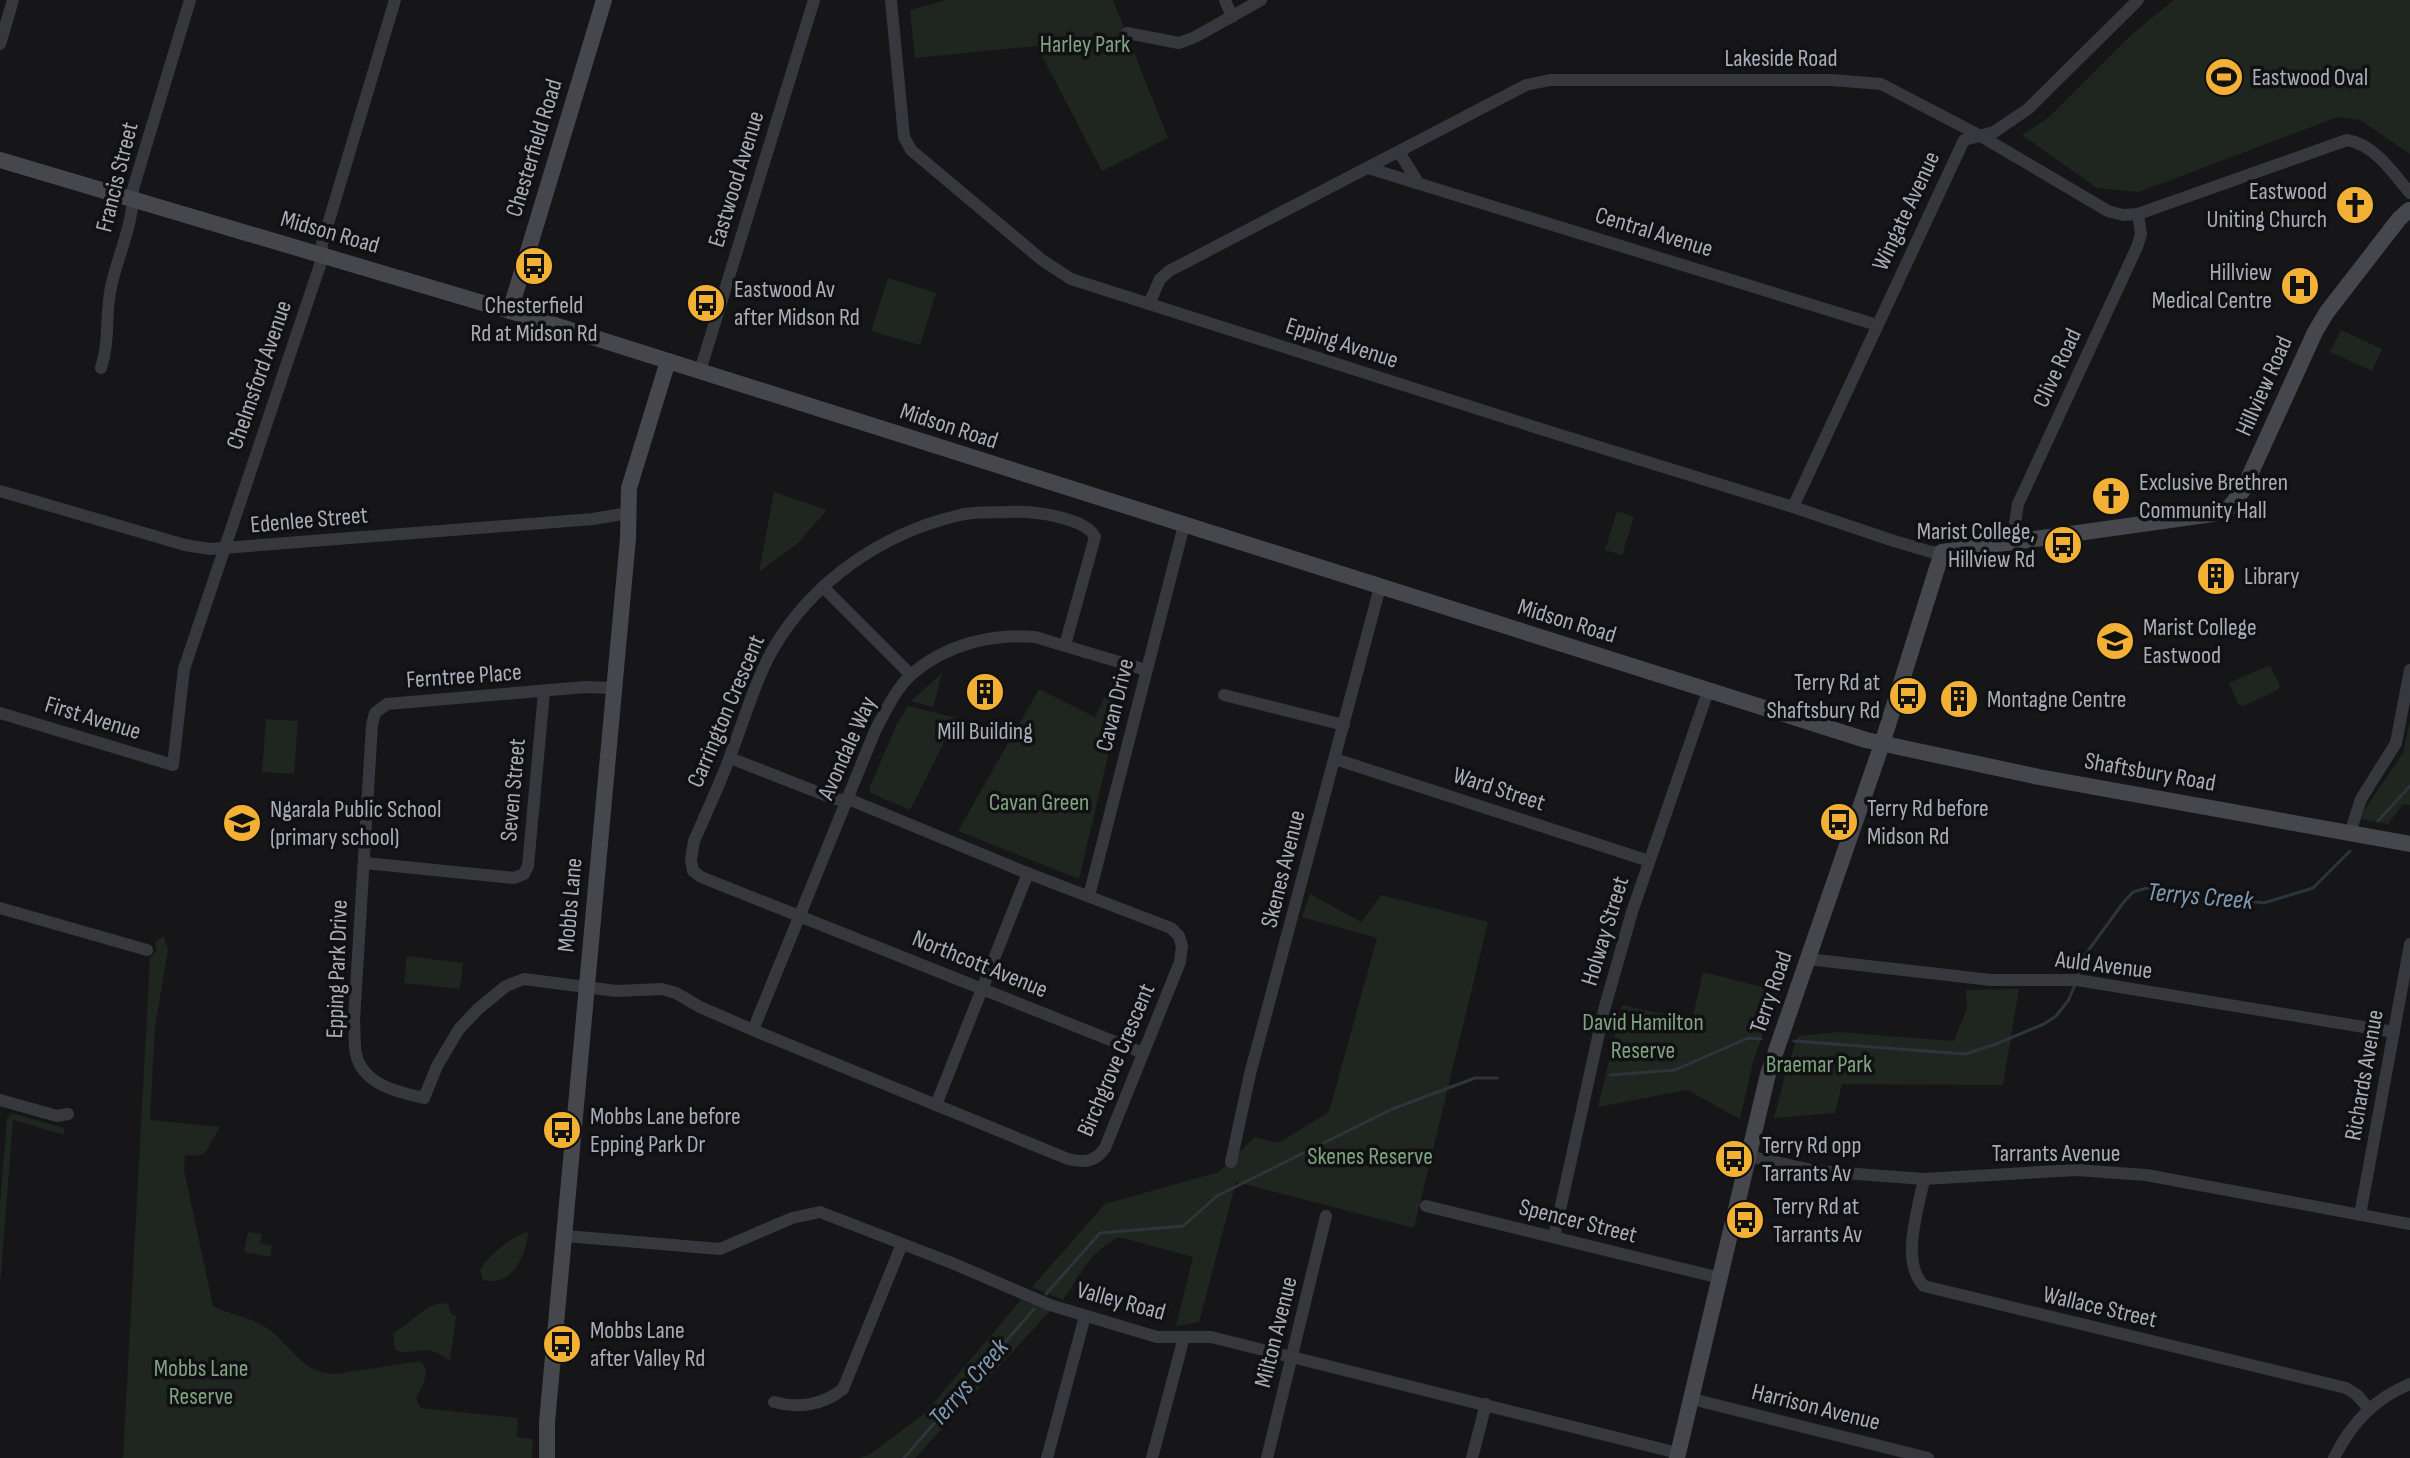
<svg xmlns="http://www.w3.org/2000/svg" width="2410" height="1458" font-family="'Sofia Sans Condensed',sans-serif">
  <style>
    .green { fill: #1e261f }
    .lines { fill: none; stroke-linecap: round; stroke-linejoin: round }
    .stream { stroke: #2c353c; stroke-width: 3 }
    .street { stroke: #37383d; stroke-width: 12 }
    .secondary { stroke: #45474d; stroke-width: 16 }
    .labels { text-anchor: middle; dominant-baseline: central; stroke-width: 7; stroke-linejoin: round; paint-order: stroke }
    .park-label { font-size: 24px; fill: #7fa381; stroke: #111113 }
    .street-label { font-size: 24px; fill: #a8adb8; stroke: #111113 }
    .poi-label { font-size: 24px; fill: #a8adb8; stroke: #111113; text-anchor: start }
    .water-label { font-size: 26px; font-style: italic; fill: #7f9bb3; stroke: #111113 }
  </style>
  <rect width="100%" height="100%" fill="#161618"/>
  <g class="green">
    <path d="M947 0H1113L1168 138 1102 171 1037 46 915 58 910 10Z"/>
    <path d="M2174 0H2410V154L2360 120 2338 117 2139 192 2097 188 2022 135 2048 118 2132 34Z"/>
    <path d="M888 278 936 293 920 345 871 331Z"/>
    <path d="M2341 330 2382 349 2372 371 2330 352Z"/>
    <path d="M774 492 827 510 798 543 759 572Z"/>
    <path d="M1617 511 1634 517 1622 555 1605 550Z"/>
    <path d="M2270 665 2280 686 2278 690 2243 706 2238 704 2229 683Z"/>
    <path d="M942 673 933 707 911 701Z"/>
    <path d="M1111 684 1122 697 1079 879 958 831 1039 689 1095 717Z"/>
    <path d="M908 706 956 718 910 810 871 793 869 789 896 726Z"/>
    <path d="M266 719 298 721 294 774 262 772Z"/>
    <path d="M2410 721V805L2403 804 2388 824 2362 819 2363 812 2403 753Z"/>
    <path d="M1310 894 1361 922 1381 895 1488 922 1414 1228 1236 1182 1199 1322 1176 1326 1193 1257 1119 1237C1092 1250 1079 1275 1063 1300L1032 1287 1105 1204 1219 1172 1255 1137 1278 1143 1329 1112 1377 938 1302 917Z"/>
    <path d="M163 936 168 949 155 1027 150 1120 220 1127 205 1153 196 1156 185 1155 184 1170 213 1306C228 1314 245 1316 260 1324 290 1339 298 1374 336 1374L420 1361C433 1371 421 1386 416 1399L421 1408 518 1418 517 1437 533 1439 532 1458H123L150 958 157 951 155 943Z"/>
    <path d="M407 956 463 963 460 989 404 983Z"/>
    <path d="M1703 972 1778 991 1753 1062 1740 1119 1687 1090 1598 1107 1622 1005 1687 1019 1693 1016Z"/>
    <path d="M2019 989 2003 1085 1842 1084 1835 1113 1774 1118 1786 1072 1798 1036 1839 1032 1954 1041 1967 1008 1966 990Z"/>
    <path d="M12 1113 64 1128V1135L13 1120 0 1286V1204L7 1118Z"/>
    <path d="M248 1232 262 1234 260 1243 272 1246 270 1257 244 1252Z"/>
    <path d="M528 1232C526 1257 512 1287 483 1280L480 1270C486 1257 513 1235 528 1232Z"/>
    <path d="M1021 1300 1050 1311 915 1458H859L869 1455 925 1413Z"/>
    <path d="M441 1303 448 1304 451 1313 456 1316 450 1361C423 1340 415 1358 395 1350L393 1334 430 1306Z"/>
  </g>
  <g class="lines">
    <g class="stream">
      <path d="M2378 821 2410 786"/>
      <path d="M2078 976 2082 959 2123 903 2133 892 2147 888 2264 903 2313 888 2350 851"/>
      <path d="M1794 1041 1965 1054 1996 1044 2044 1024 2056 1016 2068 1001 2075 985"/>
      <path d="M1610 1075 1675 1070 1748 1038 1761 1039"/>
      <path d="M1046 1294 1100 1233 1183 1226 1217 1196 1392 1109 1475 1078H1497"/>
      <path d="M904 1458 1034 1309"/>
    </g>
    <g class="street">
      <path d="M891 0 904 137 911 150 1042 260 1071 279 1544 430 1793 507 1891 540 1931 552H1942"/>
      <path d="M1225 0 1232 17"/>
      <path d="M1127 33 1179 43 1195 37 1261 0"/>
      <path d="M0 44 13 0"/>
      <path d="M1399 152 1417 181"/>
      <path d="M1368 168 1877 325"/>
      <path d="M1149 304 1160 279 1169 271 1526 85 1550 80H1832L1881 84 1979 135 2108 211 2123 215 2138 214 2347 140C2374 144 2393 173 2410 193"/>
      <path d="M101 368C110 341 105 314 111 287 118 254 134 224 133 189L190 0"/>
      <path d="M700 371 814 0"/>
      <path d="M0 491 185 545 210 549 593 519 628 513"/>
      <path d="M1793 507 1964 140 1994 132 2028 109 2138 0"/>
      <path d="M2012 542 2018 504 2137 247 2141 234 2138 214"/>
      <path d="M823 587 911 675"/>
      <path d="M1065 645 1095 537C1085 517 1032 511 1010 512 993 513 973 511 956 516 881 534 812 582 773 649 755 681 745 718 732 751 721 782 707 811 694 841L691 860 693 871 701 877 1143 1053"/>
      <path d="M613 688 585 687 387 704 375 713 372 725 354 1021C355 1032 354 1044 356 1054 363 1085 398 1092 424 1098L437 1066 459 1029 478 1009 506 986 524 979 616 991 662 989 676 993 700 1007 753 1030 1068 1159C1085 1163 1095 1162 1105 1148L1180 962 1182 946 1179 936 1171 928 1022 871 853 801 835 799 730 758"/>
      <path d="M1224 695 1344 725"/>
      <path d="M0 713 173 765 184 669 320 265 322 244 395 0"/>
      <path d="M1335 759 1649 861"/>
      <path d="M2350 833 2361 799 2396 743 2410 670"/>
      <path d="M365 863 514 878 524 874 528 866 544 692"/>
      <path d="M1089 896 1184 525"/>
      <path d="M0 908 147 950"/>
      <path d="M1807 959 1991 980H2077L2394 1032"/>
      <path d="M753 1030 875 731C885 712 896 688 912 674 945 645 992 633 1035 637L1146 670"/>
      <path d="M0 1100 57 1116 68 1114"/>
      <path d="M936 1105 1028 873"/>
      <path d="M1748 1156 1817 1171 1924 1179 2076 1170 2146 1175 2410 1224"/>
      <path d="M1231 1162 1250 1074 1380 587"/>
      <path d="M1924 1179C1918 1210 1900 1262 1924 1286L2346 1388 2357 1395 2369 1409"/>
      <path d="M1426 1206 1720 1278"/>
      <path d="M2360 1215 2410 944"/>
      <path d="M566 1236 720 1249 792 1218 820 1212 952 1263 1050 1305 1157 1337H1211L1678 1453"/>
      <path d="M1554 1237 1604 1010 1632 912 1708 691"/>
      <path d="M1692 1399 1928 1458"/>
      <path d="M774 1402C798 1409 823 1405 843 1389L902 1244"/>
      <path d="M1047 1458 1085 1316"/>
      <path d="M1152 1458 1184 1337"/>
      <path d="M1267 1458 1326 1216"/>
      <path d="M1472 1458 1486 1404"/>
      <path d="M2334 1458C2350 1425 2375 1398 2410 1384"/>
    </g>
    <g class="secondary">
      <path d="M0 160 510 311 1866 740 2039 777 2410 844"/>
      <path d="M510 311 604 0"/>
      <path d="M547 1458V1422L628 538 629 488 668 361"/>
      <path d="M1677 1458 1768 1074 1882 744 1942 552 2213 514 2229 508 2243 490 2315 332 2327 312 2399 219 2409 210"/>
    </g>
  </g>
  <defs>
    <g id="stadium-disc" transform="scale(2)"><circle r="9.5" fill="#f2b134" stroke="#111113"/><path d="M0-5a6.5 5 0 1 0 0 10a6.5 5 0 1 0 0-10ZM-3.5-1.8h7v3.6h-7Z" fill="#111"/></g>
    <g id="church-disc" transform="scale(2)"><circle r="9.5" fill="#f2b134" stroke="#111113"/><path d="M-1.2-6h2.4v3.5h3.3v2.4h-3.3V6h-2.4V-.1h-3.3v-2.4h3.3Z" fill="#111"/></g>
    <g id="bus-disc" transform="scale(2)"><circle r="9.5" fill="#f2b134" stroke="#111113"/><path d="M-5-6H5V4H4V6H2V4H-2V6H-4V4H-5ZM-3.5-4V0h7V-4ZM-3.5 1.2v1.5H-2V1.2ZM2 1.2v1.5H3.5V1.2Z" fill="#111"/></g>
    <g id="hospital-disc" transform="scale(2)"><circle r="9.5" fill="#f2b134" stroke="#111113"/><path d="M-5-5h3v3.5h4V-5h3V5h-3V1.5h-4V5h-3Z" fill="#111"/></g>
    <g id="building-disc" transform="scale(2)"><circle r="9.5" fill="#f2b134" stroke="#111113"/><path d="M-4-6H4V6H1V3H-1V6H-4ZM-2.5-4.3h1.7v1.8h-1.7ZM.8-4.3h1.7v1.8H.8ZM-2.5-1h1.7V.8h-1.7ZM.8-1h1.7V.8H.8Z" fill="#111"/></g>
    <g id="school-disc" transform="scale(2)"><circle r="9.5" fill="#f2b134" stroke="#111113"/><path d="M0-5L7-2L0 1L-7-2ZM-4 1L0 2.5L4 1V4Q0 6-4 4Z" fill="#111"/></g>
  </defs>
  <g fill-rule="evenodd">
    <use href="#stadium-disc" x="2224" y="77"/>
    <use href="#church-disc" x="2355" y="205"/>
    <use href="#bus-disc" x="534" y="266"/>
    <use href="#hospital-disc" x="2300" y="286"/>
    <use href="#bus-disc" x="706" y="303"/>
    <use href="#church-disc" x="2111" y="496"/>
    <use href="#bus-disc" x="2063" y="545"/>
    <use href="#building-disc" x="2216" y="576"/>
    <use href="#school-disc" x="2115" y="641"/>
    <use href="#building-disc" x="985" y="692"/>
    <use href="#bus-disc" x="1908" y="696"/>
    <use href="#building-disc" x="1959" y="699"/>
    <use href="#bus-disc" x="1839" y="822"/>
    <use href="#school-disc" x="242" y="823"/>
    <use href="#bus-disc" x="562" y="1130"/>
    <use href="#bus-disc" x="1734" y="1159"/>
    <use href="#bus-disc" x="1745" y="1220"/>
    <use href="#bus-disc" x="562" y="1344"/>
  </g>
  <g class="labels">
    <g class="park-label">
      <text x="1085" y="44">Harley Park</text>
      <text x="1039" y="802">Cavan Green</text>
      <text x="1643" y="1022">David Hamilton<tspan x="1643" dy="28">Reserve</tspan></text>
      <text x="1819" y="1064">Braemar Park</text>
      <text x="1370" y="1156">Skenes Reserve</text>
      <text x="201" y="1368">Mobbs Lane<tspan x="201" dy="28">Reserve</tspan></text>
    </g>
    <g class="street-label">
      <text x="1781" y="58">Lakeside Road</text>
      <text transform="translate(534 148) rotate(-73)">Chesterfield Road</text>
      <text transform="translate(117 177) rotate(-76)">Francis Street</text>
      <text transform="translate(736 179) rotate(-73)">Eastwood Avenue</text>
      <text transform="translate(1906 211) rotate(-65)">Wingate Avenue</text>
      <text transform="translate(330 232) rotate(16)">Midson Road</text>
      <text transform="translate(1654 232) rotate(17)">Central Avenue</text>
      <text transform="translate(1342 343) rotate(18)">Epping Avenue</text>
      <text transform="translate(2057 368) rotate(-65)">Clive Road</text>
      <text transform="translate(259 375) rotate(-71)">Chelmsford Avenue</text>
      <text transform="translate(2264 386) rotate(-66)">Hillview Road</text>
      <text transform="translate(949 426) rotate(18)">Midson Road</text>
      <text transform="translate(309 520) rotate(-5)">Edenlee Street</text>
      <text transform="translate(1567 621) rotate(17)">Midson Road</text>
      <text transform="translate(464 676) rotate(-4)">Ferntree Place</text>
      <text transform="translate(1115 705) rotate(-76)">Cavan Drive</text>
      <text transform="translate(726 711) rotate(-67)">Carrington Crescent</text>
      <text transform="translate(93 718) rotate(17)">First Avenue</text>
      <text transform="translate(847 748) rotate(-66)">Avondale Way</text>
      <text transform="translate(2150 772) rotate(10)">Shaftsbury Road</text>
      <text transform="translate(1499 789) rotate(18)">Ward Street</text>
      <text transform="translate(513 790) rotate(-85)">Seven Street</text>
      <text transform="translate(1283 869) rotate(-76)">Skenes Avenue</text>
      <text transform="translate(570 905) rotate(-85)">Mobbs Lane</text>
      <text transform="translate(1605 931) rotate(-73)">Holway Street</text>
      <text transform="translate(980 964) rotate(22)">Northcott Avenue</text>
      <text transform="translate(2104 965) rotate(7)">Auld Avenue</text>
      <text transform="translate(337 969) rotate(-88)">Epping Park Drive</text>
      <text transform="translate(1771 992) rotate(-71)">Terry Road</text>
      <text transform="translate(1116 1060) rotate(-67)">Birchgrove Crescent</text>
      <text transform="translate(2364 1075) rotate(-80)">Richards Avenue</text>
      <text x="2056" y="1153">Tarrants Avenue</text>
      <text transform="translate(1578 1221) rotate(14)">Spencer Street</text>
      <text transform="translate(1121 1301) rotate(15)">Valley Road</text>
      <text transform="translate(2100 1307) rotate(13)">Wallace Street</text>
      <text transform="translate(1276 1332) rotate(-76)">Milton Avenue</text>
      <text transform="translate(1816 1407) rotate(14)">Harrison Avenue</text>
    </g>
    <g class="poi-label">
      <text x="2252" y="77">Eastwood Oval</text>
      <text x="2327" y="191" text-anchor="end">Eastwood<tspan x="2327" dy="28">Uniting Church</tspan></text>
      <text x="2272" y="272" text-anchor="end">Hillview<tspan x="2272" dy="28">Medical Centre</tspan></text>
      <text x="734" y="289">Eastwood Av<tspan x="734" dy="28">after Midson Rd</tspan></text>
      <text x="534" y="305" text-anchor="middle">Chesterfield<tspan x="534" dy="28">Rd at Midson Rd</tspan></text>
      <text x="2139" y="482">Exclusive Brethren<tspan x="2139" dy="28">Community Hall</tspan></text>
      <text x="2035" y="531" text-anchor="end">Marist College,<tspan x="2035" dy="28">Hillview Rd</tspan></text>
      <text x="2244" y="576">Library</text>
      <text x="2143" y="627">Marist College<tspan x="2143" dy="28">Eastwood</tspan></text>
      <text x="1880" y="682" text-anchor="end">Terry Rd at<tspan x="1880" dy="28">Shaftsbury Rd</tspan></text>
      <text x="1987" y="699">Montagne Centre</text>
      <text x="985" y="731" text-anchor="middle">Mill Building</text>
      <text x="1867" y="808">Terry Rd before<tspan x="1867" dy="28">Midson Rd</tspan></text>
      <text x="270" y="809">Ngarala Public School<tspan x="270" dy="28">(primary school)</tspan></text>
      <text x="590" y="1116">Mobbs Lane before<tspan x="590" dy="28">Epping Park Dr</tspan></text>
      <text x="1762" y="1145">Terry Rd opp<tspan x="1762" dy="28">Tarrants Av</tspan></text>
      <text x="1773" y="1206">Terry Rd at<tspan x="1773" dy="28">Tarrants Av</tspan></text>
      <text x="590" y="1330">Mobbs Lane<tspan x="590" dy="28">after Valley Rd</tspan></text>
    </g>
    <g class="water-label">
      <text transform="translate(2200 897) rotate(5)">Terrys Creek</text>
      <text transform="translate(969 1383) rotate(-49)">Terrys Creek</text>
    </g>
  </g>
</svg>
